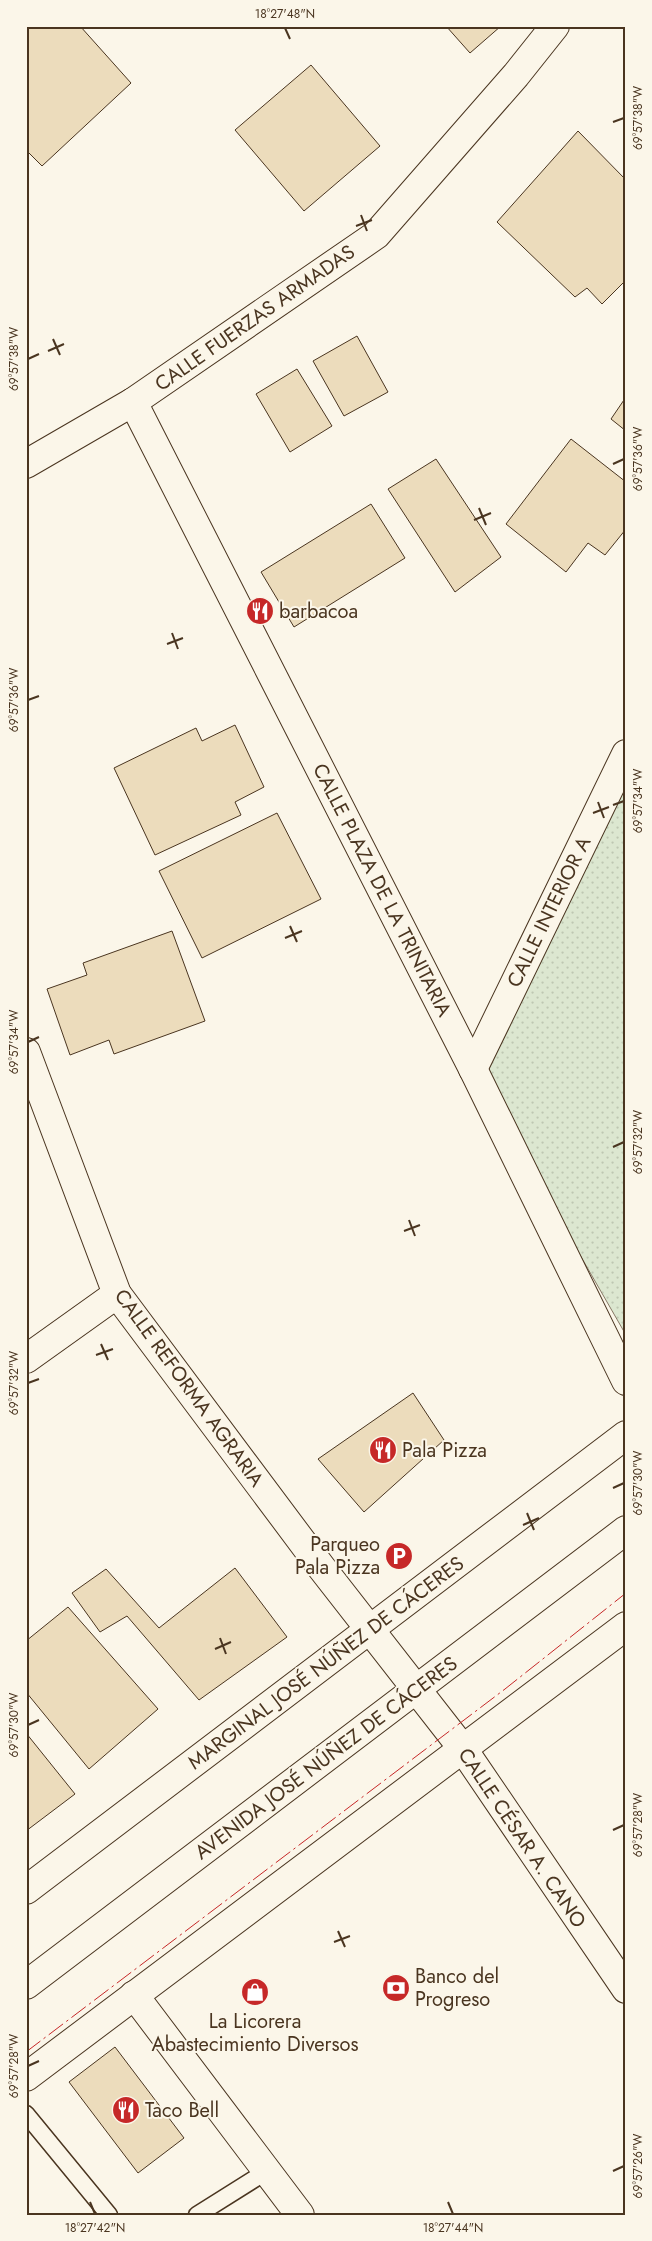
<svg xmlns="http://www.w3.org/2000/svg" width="652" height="2241" font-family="Jost,sans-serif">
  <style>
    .park { fill: url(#park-dots); stroke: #887966 }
    .building { fill: #ecdcbc; stroke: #4a3520 }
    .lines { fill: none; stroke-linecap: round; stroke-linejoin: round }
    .lane-casing { stroke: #4a3520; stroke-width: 19 }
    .street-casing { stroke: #4a3520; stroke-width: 30 }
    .primary-casing { stroke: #4a3520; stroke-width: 30 }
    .lane { stroke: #fbf6e9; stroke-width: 16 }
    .street { stroke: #fbf6e9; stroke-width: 28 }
    .primary { stroke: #fbf6e9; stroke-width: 28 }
    .power { stroke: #c62828; stroke-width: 1; stroke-dasharray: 18 4 2.5 4; stroke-linecap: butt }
    .ticks { fill: none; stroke: #4a3520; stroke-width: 2 }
    .labels { text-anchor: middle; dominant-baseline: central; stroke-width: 4; stroke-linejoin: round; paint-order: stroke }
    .street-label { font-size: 20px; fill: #4a3520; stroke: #fbf6e9 }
    .poi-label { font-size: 20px; fill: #4a3520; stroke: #fbf6e9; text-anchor: start }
    .neatline { fill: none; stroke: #4a3520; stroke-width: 2 }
    .ticks-label { font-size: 12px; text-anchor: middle; fill: #4a3520 }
  </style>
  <defs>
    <pattern id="park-dots" width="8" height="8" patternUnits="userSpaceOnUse" patternTransform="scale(1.25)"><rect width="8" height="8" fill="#dce7d0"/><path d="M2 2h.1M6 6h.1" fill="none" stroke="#bec7b2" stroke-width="1.8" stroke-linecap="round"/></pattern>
  </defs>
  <rect width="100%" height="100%" fill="#fbf6e9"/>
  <path class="park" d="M626 763V1335L473 1069Z"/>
  <g class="building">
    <path d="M26 26H80L131 83 42 166 26 150Z"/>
    <path d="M446 26H501L470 53Z"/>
    <path d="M311 65 380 146 304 211 235 130Z"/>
    <path d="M578 131 626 180V280L602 304 587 288 575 297 497 222Z"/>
    <path d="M357 336 388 392 344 416 313 361Z"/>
    <path d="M297 369 332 426 290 452 256 394Z"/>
    <path d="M626 397V431L611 419Z"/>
    <path d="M571 439 626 482V529L605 555 588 543 566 572 506 524Z"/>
    <path d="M436 459 501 557 455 592 388 489Z"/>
    <path d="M371 504 405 558 294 627 261 572Z"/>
    <path d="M235 725 264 787 235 802 241 815 155 855 114 768 196 728 202 741Z"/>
    <path d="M277 813 321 899 202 958 159 871Z"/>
    <path d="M172 931 205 1021 114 1054 109 1040 70 1055 47 989 87 975 83 963Z"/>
    <path d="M413 1393 444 1440 364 1512 318 1459Z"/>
    <path d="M235 1568 287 1637 199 1700 127 1616 100 1632 72 1593 106 1569 159 1628Z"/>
    <path d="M68 1607 158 1709 89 1769 26 1692V1641Z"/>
    <path d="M26 1733 75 1794 26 1831Z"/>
    <path d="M115 2047 184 2138 138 2173 69 2082Z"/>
  </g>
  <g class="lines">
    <g class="lane-casing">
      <g id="lane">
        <path d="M26 2114 109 2215"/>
        <path d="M197 2215 267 2171"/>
      </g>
    </g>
    <g class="street-casing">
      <g id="street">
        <path d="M133 402 473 1069 626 1381"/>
        <path d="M26 464 133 402 376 235 516 75 555 26"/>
        <path d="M26 1052 117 1294 321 1567 463 1749 626 1989"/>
        <path d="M473 1069 626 754"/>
        <path d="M26 1359 117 1294"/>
        <path d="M26 1890 626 1435"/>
        <path d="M134 1995 300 2215"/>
      </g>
    </g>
    <g class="primary-casing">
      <g id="primary">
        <path d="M26 1985 626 1530"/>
        <path d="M26 2077 626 1626"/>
      </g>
    </g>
    <use href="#lane" class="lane"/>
    <use href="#street" class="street"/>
    <use href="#primary" class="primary"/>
    <path class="power" d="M26 2052 505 1689 626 1593"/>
  </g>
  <path class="ticks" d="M285 28 290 39M613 122 624 118M361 215 367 231M356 226 372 220M53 339 60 355M48 351 64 344M28 359 39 354M613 464 624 459M479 508 486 525M474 520 491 513M172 633 178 649M167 644 183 638M28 700 39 696M598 802 604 818M613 805 624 801M593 813 609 807M290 926 297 942M285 938 302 931M28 1042 39 1037M613 1147 624 1142M409 1220 415 1236M404 1231 420 1225M101 1344 108 1360M96 1355 113 1349M28 1383 39 1379M613 1488 624 1483M527 1513 534 1530M523 1525 539 1518M220 1638 226 1654M215 1649 231 1642M28 1725 39 1720M613 1830 624 1825M338 1931 345 1947M334 1942 350 1936M28 2066 39 2061M613 2171 624 2166M90 2202 95 2214M448 2202 453 2214"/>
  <defs>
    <g id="restaurant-disc" transform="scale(1.4375)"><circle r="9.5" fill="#c62828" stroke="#fbf6e9"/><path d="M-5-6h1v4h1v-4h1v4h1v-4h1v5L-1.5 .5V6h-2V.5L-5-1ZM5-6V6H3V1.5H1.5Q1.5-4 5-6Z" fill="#fff"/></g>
    <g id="parking-disc" transform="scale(1.4375)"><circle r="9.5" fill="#c62828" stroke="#fbf6e9"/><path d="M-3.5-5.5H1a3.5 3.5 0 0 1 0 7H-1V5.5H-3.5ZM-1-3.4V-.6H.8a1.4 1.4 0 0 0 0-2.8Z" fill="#fff"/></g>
    <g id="bank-disc" transform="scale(1.4375)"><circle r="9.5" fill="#c62828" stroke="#fbf6e9"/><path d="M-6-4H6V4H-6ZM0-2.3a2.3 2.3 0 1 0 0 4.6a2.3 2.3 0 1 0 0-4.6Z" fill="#fff"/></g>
    <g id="shop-disc" transform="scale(1.4375)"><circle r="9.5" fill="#c62828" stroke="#fbf6e9"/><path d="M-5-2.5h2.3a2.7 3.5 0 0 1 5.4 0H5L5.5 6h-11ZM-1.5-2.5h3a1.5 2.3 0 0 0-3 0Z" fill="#fff"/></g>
  </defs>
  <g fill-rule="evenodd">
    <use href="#restaurant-disc" x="260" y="611"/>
    <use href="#restaurant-disc" x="383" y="1450"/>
    <use href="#parking-disc" x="399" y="1556"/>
    <use href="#bank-disc" x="396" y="1988"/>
    <use href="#shop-disc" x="255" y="1992"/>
    <use href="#restaurant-disc" x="126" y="2110"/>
  </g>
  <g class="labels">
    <g class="street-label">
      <text transform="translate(255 318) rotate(-35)">CALLE FUERZAS ARMADAS</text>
      <text transform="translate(382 890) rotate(63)">CALLE PLAZA DE LA TRINITARIA</text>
      <text transform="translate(549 912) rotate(-64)">CALLE INTERIOR A</text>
      <text transform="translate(189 1388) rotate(54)">CALLE REFORMA AGRARIA</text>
      <text transform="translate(326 1663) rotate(-37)">MARGINAL JOSÉ NÚÑEZ DE CÁCERES</text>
      <text transform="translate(326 1758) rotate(-37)">AVENIDA JOSÉ NÚÑEZ DE CÁCERES</text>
      <text transform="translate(522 1838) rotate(56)">CALLE CÉSAR A. CANO</text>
    </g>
    <g class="poi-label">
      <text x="279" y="611">barbacoa</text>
      <text x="402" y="1450">Pala Pizza</text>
      <text x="380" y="1544" text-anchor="end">Parqueo<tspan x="380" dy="23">Pala Pizza</tspan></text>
      <text x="415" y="1976">Banco del<tspan x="415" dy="23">Progreso</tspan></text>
      <text x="255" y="2021" text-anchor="middle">La Licorera<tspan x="255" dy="23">Abastecimiento Diversos</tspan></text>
      <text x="145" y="2110">Taco Bell</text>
    </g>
  </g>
  <rect width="652" height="2241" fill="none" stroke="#fbf6e9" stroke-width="55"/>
  <rect x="28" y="28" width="596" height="2186" class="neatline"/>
  <g class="ticks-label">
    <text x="285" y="18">18°27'48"N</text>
    <text transform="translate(638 118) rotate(-90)" y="4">69°57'38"W</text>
    <text transform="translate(14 359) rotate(-90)" y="4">69°57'38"W</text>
    <text transform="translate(638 459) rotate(-90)" y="4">69°57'36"W</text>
    <text transform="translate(14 700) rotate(-90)" y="4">69°57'36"W</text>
    <text transform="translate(638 801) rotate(-90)" y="4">69°57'34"W</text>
    <text transform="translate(14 1042) rotate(-90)" y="4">69°57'34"W</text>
    <text transform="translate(638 1142) rotate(-90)" y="4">69°57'32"W</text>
    <text transform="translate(14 1383) rotate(-90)" y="4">69°57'32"W</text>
    <text transform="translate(638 1483) rotate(-90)" y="4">69°57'30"W</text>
    <text transform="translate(14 1725) rotate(-90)" y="4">69°57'30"W</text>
    <text transform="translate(638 1825) rotate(-90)" y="4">69°57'28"W</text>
    <text transform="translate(14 2066) rotate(-90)" y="4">69°57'28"W</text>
    <text transform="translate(638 2166) rotate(-90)" y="4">69°57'26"W</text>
    <text x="95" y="2232">18°27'42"N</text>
    <text x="453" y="2232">18°27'44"N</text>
  </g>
</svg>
